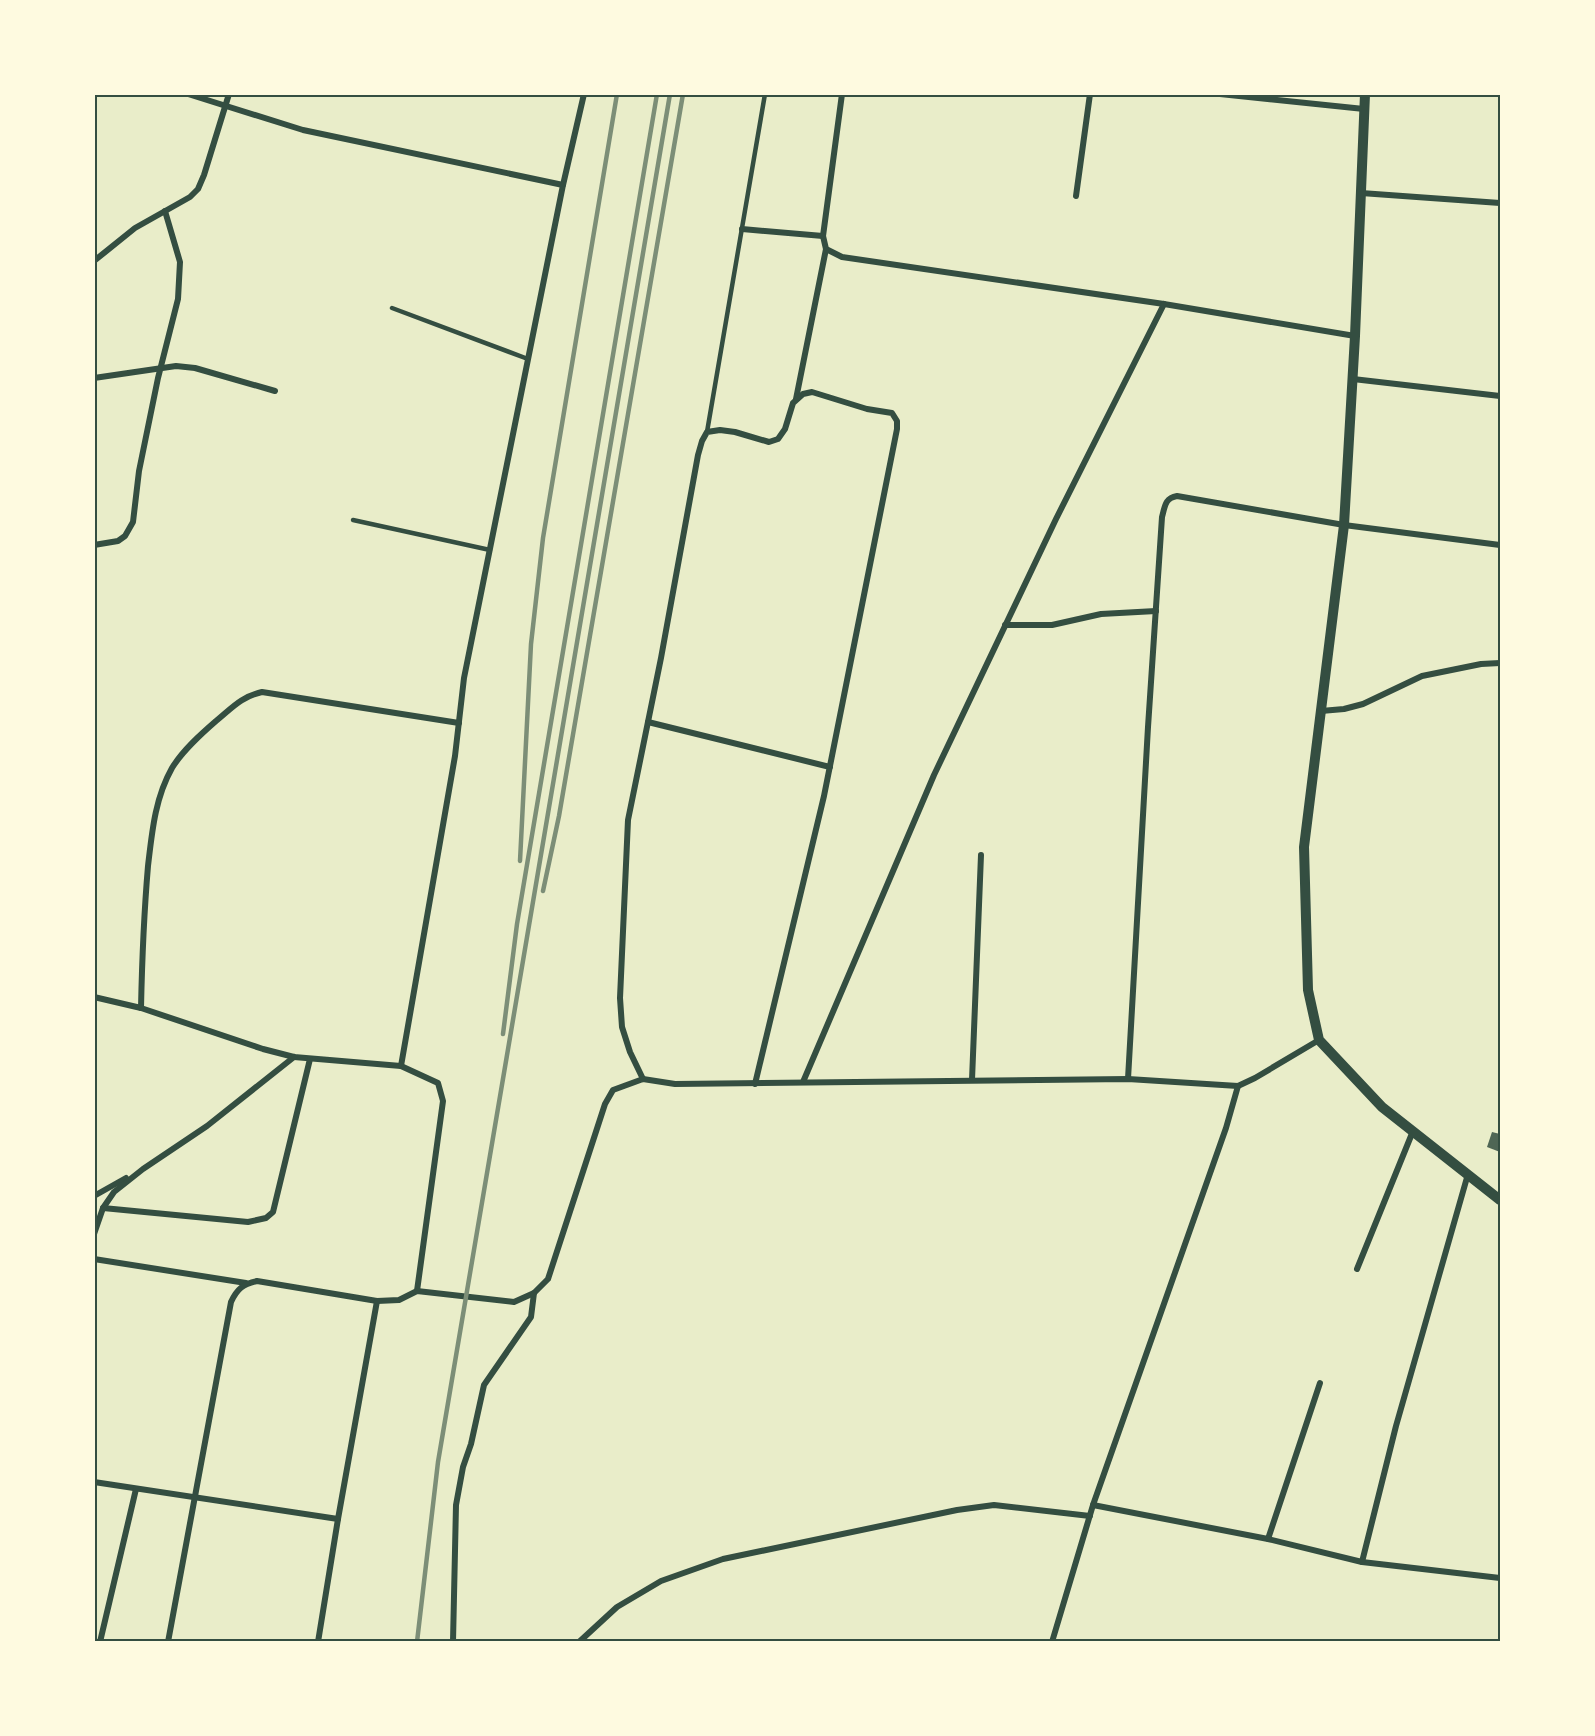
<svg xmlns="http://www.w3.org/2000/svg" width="1595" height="1736" font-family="'Alegreya Sans',sans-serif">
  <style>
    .building { fill: #4f6655 }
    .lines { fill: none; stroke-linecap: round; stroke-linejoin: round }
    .service { stroke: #344e41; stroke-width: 4.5 }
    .minor { stroke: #344e41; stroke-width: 6 }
    .tertiary { stroke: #344e41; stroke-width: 10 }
    .rail { stroke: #7c8e77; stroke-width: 4.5 }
    .neatline { fill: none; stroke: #344e41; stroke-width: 2 }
  </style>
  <rect width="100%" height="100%" fill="#e9edc9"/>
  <path class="building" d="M1492 1132 1500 1134V1152L1487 1147Z"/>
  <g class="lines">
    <g class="service">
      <path d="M392 308 528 359"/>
      <path d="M707 432 765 94"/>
      <path d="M353 520 490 550"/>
    </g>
    <g class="minor">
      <path d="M188 94 303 130 563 185"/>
      <path d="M842 94 823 236 826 249 842 257 1164 304 1355 336"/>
      <path d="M1220 94 1364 109"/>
      <path d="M1361 193 1500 203"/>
      <path d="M1076 196 1090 94"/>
      <path d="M742 229 823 236"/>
      <path d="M94 261 135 228 190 197 198 189 204 175 229 94"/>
      <path d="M94 378 176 366 195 368 275 391"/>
      <path d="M1353 379 1500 396"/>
      <path d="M796 399 826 249"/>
      <path d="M94 545 118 541 125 536 133 522 139 471 158 378 178 299 180 262 165 211"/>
      <path d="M1005 625H1052L1101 614 1156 611"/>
      <path d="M1321 711 1344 709 1363 704 1422 676 1481 664 1500 663"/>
      <path d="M648 722 830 767"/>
      <path d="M94 997 141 1008 263 1049 294 1057 401 1066 438 1083 443 1101 417 1291"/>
      <path d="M141 1008C142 961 144 913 148 866 152 832 155 798 172 768 183 750 201 734 216 721 233 707 241 697 262 692L459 723"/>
      <path d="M401 1066 455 756 464 678 563 185 584 94"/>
      <path d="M643 1079 630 1052 622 1027 620 998 628 820 661 658 698 455 702 441 707 432 720 430 735 432 769 442 778 439 785 429 793 403 803 394 812 392 867 409 892 413 897 421V429L824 796 755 1084"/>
      <path d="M1128 1079 1148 727 1162 517C1165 506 1165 498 1177 496L1344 525 1500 545"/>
      <path d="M972 1080 981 855"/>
      <path d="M803 1082 934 775 1056 519 1164 304"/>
      <path d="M94 1196 126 1178"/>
      <path d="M103 1208 248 1222 266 1218 273 1212 310 1059"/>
      <path d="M94 1234 103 1208 114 1192 143 1169 207 1126 294 1057"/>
      <path d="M94 1259 246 1283"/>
      <path d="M1357 1269 1413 1131"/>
      <path d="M94 1482 338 1519"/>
      <path d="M1093 1505 1268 1539 1362 1562 1500 1578"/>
      <path d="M1268 1539 1320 1383"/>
      <path d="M1362 1562 1396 1426 1468 1174"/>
      <path d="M100 1642 136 1489"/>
      <path d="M168 1642 231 1302C237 1289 243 1284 257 1281L377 1301 399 1300 417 1291 514 1302 534 1293 548 1279 605 1104 613 1090 643 1079 675 1084 1128 1079 1238 1086 1255 1078 1319 1040"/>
      <path d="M318 1642 338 1519 377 1301"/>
      <path d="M453 1642 456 1505 463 1467 471 1444 484 1385 531 1317 534 1293"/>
      <path d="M579 1642 617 1607 661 1581 723 1559 957 1510 994 1505 1090 1516"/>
      <path d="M1052 1642 1093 1505 1226 1128 1238 1086"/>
    </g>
    <path class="tertiary" d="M1365 94 1355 336 1344 525 1304 847 1308 990 1319 1040 1382 1107 1500 1200"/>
    <g class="rail">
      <path d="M520 861 531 644 543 538 617 94"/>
      <path d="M543 891 559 816 683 94"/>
      <path d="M503 1034 517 924 657 94"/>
      <path d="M417 1642 438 1462 670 94"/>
    </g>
  </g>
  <rect width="1595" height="1736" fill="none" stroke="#fefae0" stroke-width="192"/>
  <rect x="96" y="96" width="1403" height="1544" class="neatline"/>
</svg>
